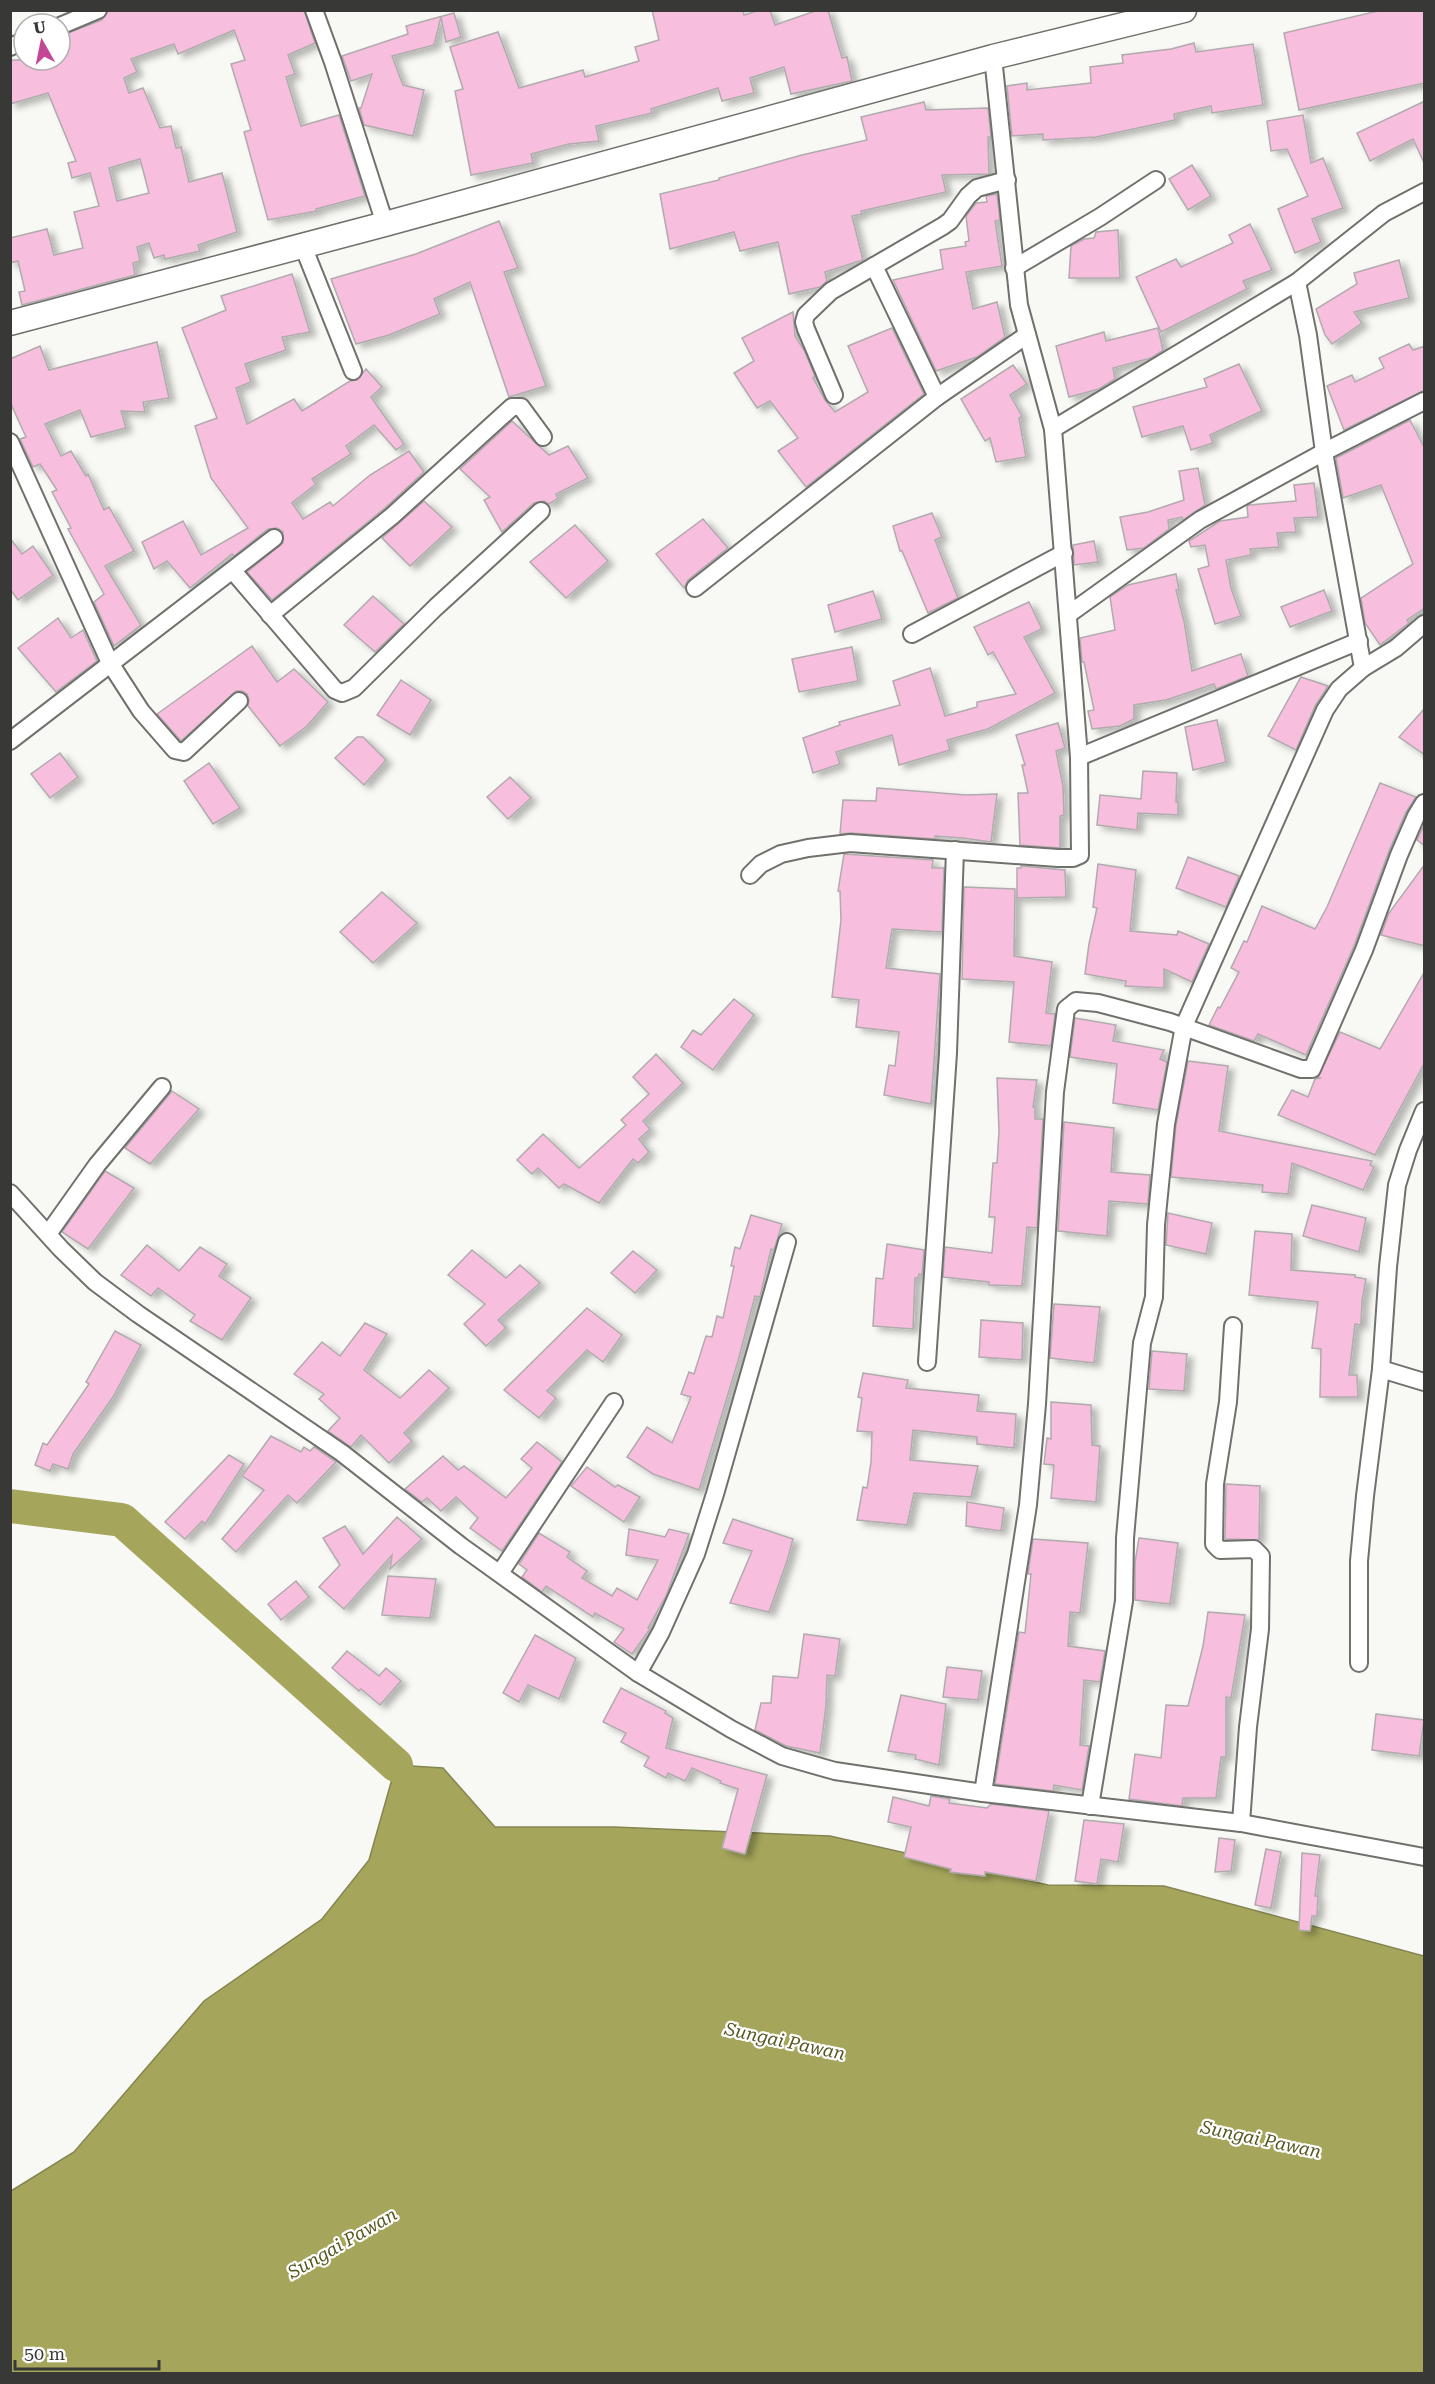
<svg xmlns="http://www.w3.org/2000/svg" width="1435" height="2384" font-family="'Roboto Serif',serif">
  <style>
    .water { fill: #a5a65b; stroke: #848550; stroke-width: 1.5 }
    .lines { fill: none; stroke-linecap: round; stroke-linejoin: round }
    .river { stroke: #a5a65b; stroke-width: 34 }
    .building { fill: #f8bedd; stroke: #b0abad; stroke-width: 1.5; fill-rule: evenodd; filter: url(#shadow) }
    .street-casing { stroke: #70706c; stroke-width: 20 }
    .secondary-casing { stroke: #70706c; stroke-width: 27 }
    .street { stroke: #fff; stroke-width: 16 }
    .secondary { stroke: #fff; stroke-width: 24 }
    .labels { text-anchor: middle; dominant-baseline: central; stroke-width: 4.5; stroke-linejoin: round; paint-order: stroke }
    .water-label { font-size: 18px; font-style: italic; fill: #56571f; stroke: #fff }
  </style>
  <defs>
    <filter id="shadow"><feDropShadow dx="6" dy="4" stdDeviation="3" flood-color="#0004"/></filter>
  </defs>
  <rect width="100%" height="100%" fill="#f8f9f4"/>
  <path class="water" d="M396 1765 443 1768 495 1827H614L830 1836 1048 1885 1164 1886 1424 1956V2373L11 2374V2191L74 2152 204 2001 322 1919 369 1860Z"/>
  <g class="lines">
    <path class="river" d="M10 1506 122 1520 396 1765"/>
  </g>
  <g class="building">
    <path d="M108 10H304L315 43 288 55 295 74 286 77 301 126 339 115 365 196 316 209 317 211 268 220 244 132 251 130 231 64 245 60 234 30 178 54 174 44 131 59 137 72 124 78 129 93 143 88 160 128 171 126 176 148 181 147 189 182 222 173 237 232 198 245 200 251 165 259 164 255 154 258 149 243 137 247 140 261 133 263 135 275 22 305 19 292 25 291 18 261 10 263V238L47 229 54 255 83 248 74 212 99 206 90 173 72 178 68 163 76 161 48 93 10 104V60H60V36L102 20ZM140 159 149 193 117 201 109 168Z"/>
    <path d="M652 10H743L744 15 760 10H770L775 25 818 10H828L842 58 847 57 852 81 791 94 784 67 750 78 754 93 722 101 718 88 651 109 652 113 596 126 599 141 569 144 531 154 533 163 471 175 455 91 463 89 450 47 498 32 519 88 583 70 585 77 639 61 635 47 659 40Z"/>
    <path d="M1382 10H1425V83L1299 110 1284 33Z"/>
    <path d="M454 13 461 37 446 42 441 17 434 45 392 56 403 85 424 90 413 136 364 125 359 108H361L372 74 351 81 342 56 408 34 406 26Z"/>
    <path d="M1194 43 1196 52 1253 44 1263 105 1212 113 1211 106 1174 114 1175 120 1096 137 1043 140V134L1012 136 1007 86 1027 83V90L1091 83 1090 67 1123 63 1122 55 1171 49Z"/>
    <path d="M1425 101V165L1413 139 1370 161 1357 133Z"/>
    <path d="M924 102 926 110 988 108 991 137H988L989 174 942 175 946 192 861 211 862 214 852 216 863 260 825 272 827 281 820 287 789 294 778 242 740 251 734 232 670 249 660 194 719 180V178L802 155 867 140 861 117Z"/>
    <path d="M1303 115 1311 163 1323 158 1343 208 1312 219 1321 242 1295 253 1278 209 1308 196 1287 149 1271 151 1267 121Z"/>
    <path d="M1192 165 1211 196 1188 210 1169 179Z"/>
    <path d="M997 194 1000 220 995 221 1002 266 966 272 973 309 997 302 1005 337 977 357 936 371 893 280 943 269 940 250 966 246 965 242 969 241 966 216 976 203 987 202 986 196Z"/>
    <path d="M499 221 518 268 504 272 546 386 509 397 470 282 434 299 440 314 389 335 356 344 331 279 416 254Z"/>
    <path d="M1250 224 1272 270 1243 281 1247 289 1161 332 1136 277 1176 259 1181 267 1233 243 1229 235Z"/>
    <path d="M1118 230 1120 278H1069L1071 246 1084 239 1094 238 1096 232Z"/>
    <path d="M1399 260 1409 298 1354 312 1362 323 1332 344 1325 335 1316 309 1357 284 1354 273Z"/>
    <path d="M292 274 310 332 282 337 286 350 245 364 251 382 236 388 247 424 294 399 302 411 350 381 357 380 366 369 382 387 371 397 404 444 396 450 374 425 346 446 351 454 312 479 316 484 292 503 303 519 330 502 333 506 370 475 409 451 424 472 385 508 272 600 247 572 283 543V532L277 528 268 529 234 556 232 554 190 588 167 561 154 569 142 542 183 521 201 555 248 528 211 478 195 426 217 418 182 328 226 310 221 296Z"/>
    <path d="M793 312 795 336 804 350 815 376 813 378 825 400 835 412 868 392 848 346 892 328 924 394 806 487 778 451 798 438 770 401 757 408 734 373 754 361 742 338Z"/>
    <path d="M1158 328 1163 350 1151 358 1113 368 1115 379 1099 389 1069 397 1056 346 1104 332 1106 341Z"/>
    <path d="M157 342 169 398 143 402 145 412 121 411 126 428 91 437 80 410 45 424 61 456 71 451 86 476 88 474 104 510 109 507 134 551 105 566 141 625 114 646 94 602 104 594 68 529 71 528 52 492 57 490 40 464 33 467 20 439 26 437 10 402V359L40 346 49 370Z"/>
    <path d="M1409 344 1413 350 1425 346V390L1344 430 1327 386 1352 375 1355 382 1384 368 1379 358Z"/>
    <path d="M1239 364 1262 411 1210 435 1213 443 1191 450 1183 426 1142 437 1133 407 1207 387 1204 379Z"/>
    <path d="M1013 365 1027 384 1010 395 1022 416 1019 418 1026 457 996 462 990 438 985 441 961 399Z"/>
    <path d="M1410 420 1425 449V608L1407 620 1409 623 1380 645 1365 623 1361 598 1413 564 1381 485 1343 498 1336 458Z"/>
    <path d="M512 421 549 455 568 446 588 478 556 494 558 498 549 504 544 501 534 503 502 532 484 500 490 497 460 469Z"/>
    <path d="M1198 468 1205 505 1183 520 1182 517 1168 520 1169 529 1144 548 1127 550 1120 517 1148 512 1184 500 1179 471Z"/>
    <path d="M1314 483 1318 517 1294 518 1296 532 1277 533 1279 547 1250 549 1251 555 1226 560 1231 588 1241 616 1215 624 1198 569 1209 566 1205 545 1191 547 1189 541 1220 521 1248 517 1247 506 1249 505 1296 501 1294 485Z"/>
    <path d="M424 501 452 527 410 566 382 538Z"/>
    <path d="M932 513 942 537 935 540 958 598 928 613 902 551H900L893 526Z"/>
    <path d="M703 519 728 548 688 580 684 588 656 554Z"/>
    <path d="M575 525 608 561 566 598 530 562Z"/>
    <path d="M10 538 22 554 33 546 53 575 18 600 10 589Z"/>
    <path d="M1094 541 1098 562 1074 565 1073 545Z"/>
    <path d="M1176 574 1179 590H1176L1184 621 1192 671 1241 654 1248 676 1216 689 1214 684 1166 700 1134 705V719L1120 726 1092 729 1088 711 1094 710 1084 662H1082L1080 638 1115 630 1110 597 1128 585Z"/>
    <path d="M1324 590 1332 611 1290 627 1281 607Z"/>
    <path d="M873 591 882 619 835 632 828 605Z"/>
    <path d="M373 596 404 624 375 652 344 625Z"/>
    <path d="M1029 602 1042 629 1024 637 1055 693 988 729 947 740 950 750 899 765 892 735 836 752 840 764 813 773 803 738 840 725 839 722 900 705 893 681 930 668 945 716 977 707V702L1016 694 993 652 988 655 974 627Z"/>
    <path d="M58 618 71 638 83 630 97 661 56 692 18 648Z"/>
    <path d="M252 646 277 682 294 669 328 702 307 726 280 746 248 706 249 699 247 694 242 691H236L181 741 157 714Z"/>
    <path d="M852 647 858 681 799 692 792 659Z"/>
    <path d="M1301 677 1328 686 1315 706 1296 750 1268 736Z"/>
    <path d="M401 680 431 700 410 735 377 715Z"/>
    <path d="M1425 708V755L1399 737Z"/>
    <path d="M1217 720 1226 762 1193 770 1185 727Z"/>
    <path d="M1058 723 1065 748 1056 751 1063 786 1064 815 1060 816V848L1020 845 1018 793H1028L1022 765H1025L1016 735Z"/>
    <path d="M357 737H363L386 760 364 785 335 758Z"/>
    <path d="M60 753 78 777 50 798 31 774Z"/>
    <path d="M209 763 240 808 213 824 184 781Z"/>
    <path d="M1143 771 1177 773 1176 802H1178V815L1138 813 1137 830 1097 825 1100 795 1141 799Z"/>
    <path d="M510 777 531 798 508 819 487 797Z"/>
    <path d="M1380 783 1416 797 1406 812 1389 851 1354 946 1306 1055 1258 1034 1254 1041 1209 1025 1218 1007 1220 1008 1239 972 1231 968 1244 941 1247 942 1262 906 1315 929 1327 907Z"/>
    <path d="M877 788 966 795 997 794 991 842 963 838 935 836V839L851 833 840 834 843 800 876 801Z"/>
    <path d="M1425 823V846L1417 840Z"/>
    <path d="M844 854 933 860 932 868H944L942 932 892 929 886 968 940 974 931 1104 884 1095 889 1065 895 1066 899 1032 856 1027 859 1000 832 997 841 920 840 891H838Z"/>
    <path d="M1188 857 1239 876 1226 907 1176 888Z"/>
    <path d="M1098 864 1136 870 1130 931 1177 935 1178 931 1209 944 1192 982 1164 969V988L1125 986 1126 981 1085 974 1089 944 1097 908 1093 907Z"/>
    <path d="M1425 864V946L1381 935 1389 913Z"/>
    <path d="M1021 866 1065 870 1066 897 1017 898V868H1021Z"/>
    <path d="M964 887 1015 889 1014 956 1052 962 1046 1013 1055 1014 1051 1046 1009 1042 1014 982 962 979Z"/>
    <path d="M382 892 417 923 373 963 340 932Z"/>
    <path d="M1425 971V1062L1375 1155 1278 1115 1292 1090 1308 1097 1315 1079 1320 1078 1318 1077 1340 1032 1380 1049Z"/>
    <path d="M734 999 754 1015 713 1070 681 1047 693 1030 701 1035Z"/>
    <path d="M1075 1018 1116 1025 1113 1041 1164 1050 1160 1059 1167 1062 1158 1110 1113 1103 1117 1064 1070 1057Z"/>
    <path d="M656 1054 683 1083 643 1121 650 1129 639 1139 649 1152 638 1163 633 1159 599 1203 564 1184 559 1188 538 1168 532 1174 517 1160 543 1134 579 1168 626 1125 621 1120 649 1094 633 1077Z"/>
    <path d="M1188 1061 1228 1066 1219 1131 1372 1161 1370 1165 1374 1167 1363 1190 1292 1163 1288 1194 1262 1192 1263 1185 1171 1177 1176 1125Z"/>
    <path d="M997 1078 1037 1080 1033 1107H1035V1119H1043L1037 1228 1027 1227 1022 1286 989 1285V1282L943 1277 945 1247 992 1253 995 1217H989L993 1163H997L999 1131Z"/>
    <path d="M172 1091 199 1109 150 1164 125 1148Z"/>
    <path d="M1064 1122 1114 1128 1111 1172 1150 1175 1148 1204 1109 1201 1107 1236 1058 1231Z"/>
    <path d="M105 1171 134 1188 88 1249 62 1232Z"/>
    <path d="M1312 1205 1366 1218 1359 1252 1303 1236Z"/>
    <path d="M1168 1213 1212 1223 1206 1254 1166 1245Z"/>
    <path d="M751 1215 782 1224 774 1250 771 1249 760 1297 755 1296 738 1361 699 1490 653 1474 627 1457 647 1427 672 1443 691 1397 681 1394 689 1372 694 1374 706 1336 712 1337 717 1316 723 1318 734 1266H731L735 1247 740 1249Z"/>
    <path d="M1255 1231 1292 1234 1291 1270 1355 1275V1277L1366 1279 1362 1301 1361 1325 1355 1324 1349 1375H1357L1358 1397H1320L1321 1349 1312 1348 1318 1302 1249 1295Z"/>
    <path d="M887 1244 924 1250 922 1275 919 1274 918 1278H915L913 1329 873 1326 876 1278 883 1279Z"/>
    <path d="M147 1245 179 1271 200 1247 227 1264 219 1276 251 1298 222 1340 190 1321 195 1315 158 1288 151 1296 121 1275Z"/>
    <path d="M472 1250 506 1278 520 1265 540 1283 498 1320 506 1328 486 1346 464 1324 485 1304 448 1275Z"/>
    <path d="M633 1251 657 1270 635 1293 611 1273Z"/>
    <path d="M1054 1304 1100 1307 1094 1363 1050 1358Z"/>
    <path d="M587 1308 622 1335 603 1362 587 1350 547 1391 556 1398 539 1418 504 1390Z"/>
    <path d="M981 1320 1023 1323 1022 1360 979 1357Z"/>
    <path d="M365 1323 387 1334 364 1370 400 1398 429 1370 449 1388 404 1433 412 1441 389 1463 361 1435 351 1447 328 1431 340 1418 319 1399 324 1394 294 1374 322 1342 340 1356Z"/>
    <path d="M115 1331 141 1345 113 1397 73 1454 68 1469 53 1464 50 1471 35 1465 43 1443 47 1445 89 1384 86 1382Z"/>
    <path d="M1152 1351 1187 1354 1184 1391 1149 1389Z"/>
    <path d="M863 1373 908 1380 906 1388 979 1395 977 1411 1016 1414 1014 1448 977 1444V1437L913 1430 910 1460 978 1466 971 1497 914 1493 907 1525 857 1520 863 1487 867 1488 871 1462 872 1432 857 1431 862 1398 858 1397Z"/>
    <path d="M1051 1402 1091 1405 1092 1445 1100 1446 1096 1502 1051 1498 1054 1465 1044 1464 1047 1438 1051 1439Z"/>
    <path d="M271 1436 301 1452 304 1447 310 1451 314 1447 336 1462 297 1503 288 1495 236 1552 222 1539 264 1490 242 1476Z"/>
    <path d="M537 1442 562 1462 502 1551 470 1528 478 1518 456 1497 441 1511 427 1498 422 1502 405 1489 443 1456 458 1470 464 1466 506 1498 532 1468 521 1459Z"/>
    <path d="M229 1455 244 1464 205 1524 202 1521 185 1539 165 1522Z"/>
    <path d="M587 1467 615 1487 618 1485 640 1497 624 1522 571 1486Z"/>
    <path d="M1226 1484 1260 1486 1259 1540 1225 1539Z"/>
    <path d="M967 1502 1004 1508 1001 1531 966 1526Z"/>
    <path d="M397 1517 422 1539 390 1569 392 1555 344 1609 319 1587 340 1565 323 1538 345 1526 363 1554Z"/>
    <path d="M733 1519 793 1539 787 1561 769 1612 730 1603 752 1551 723 1543Z"/>
    <path d="M629 1529 665 1537 669 1529 689 1534 666 1596 648 1628 650 1629 632 1654 614 1642 624 1629 595 1613 593 1617 546 1586 542 1592 522 1577 527 1570 519 1564 539 1533 570 1552 567 1557 587 1571 582 1578 612 1596 617 1588 637 1600 658 1560 626 1555Z"/>
    <path d="M1139 1538 1178 1543 1170 1604 1135 1600V1562Z"/>
    <path d="M1033 1539 1088 1543 1080 1613 1070 1612 1068 1646 1105 1651 1100 1682 1084 1680 1080 1745 1089 1746 1082 1790 1054 1785 1053 1791 995 1784 1019 1632 1025 1633 1031 1574H1028Z"/>
    <path d="M388 1576 436 1579 430 1618 382 1615Z"/>
    <path d="M296 1581 309 1597 281 1620 268 1604Z"/>
    <path d="M1208 1612 1245 1615 1231 1698 1226 1697V1757H1221L1216 1798H1183L1182 1806 1129 1799 1135 1754 1161 1758 1166 1705 1188 1706 1203 1646Z"/>
    <path d="M804 1634 840 1639 835 1676 827 1675 826 1706 820 1753 786 1746 755 1730 761 1703H771L773 1676 798 1678Z"/>
    <path d="M535 1635 576 1658 559 1699 528 1685 519 1702 503 1693Z"/>
    <path d="M347 1651 379 1676 386 1668 401 1681 380 1705 361 1689 359 1691 332 1668Z"/>
    <path d="M947 1667 982 1671 978 1700 943 1697Z"/>
    <path d="M621 1688 666 1711 665 1713 673 1718 666 1748 767 1775 745 1854 722 1848 738 1789 720 1783 721 1781 692 1768 685 1781 668 1773 666 1778 644 1766 649 1757 621 1742 626 1733 603 1722Z"/>
    <path d="M901 1695 946 1704 939 1765 915 1759 916 1755 888 1751Z"/>
    <path d="M1376 1714 1424 1720 1419 1756 1372 1750Z"/>
    <path d="M931 1796 950 1799 949 1803 987 1808 991 1804 1049 1811 1036 1881 985 1872V1876L950 1872 951 1869 904 1857 911 1827 888 1822 893 1797 929 1806Z"/>
    <path d="M1084 1820 1124 1824 1118 1862 1101 1859 1097 1884 1075 1881Z"/>
    <path d="M1219 1838 1235 1840 1231 1871 1215 1872Z"/>
    <path d="M1266 1849 1281 1852 1271 1908 1255 1905Z"/>
    <path d="M1302 1853 1320 1855 1315 1896H1318L1317 1916H1312L1310 1931 1299 1930Z"/>
  </g>
  <g class="lines">
    <g class="street-casing">
      <g id="street">
        <path d="M314 10 333 62 385 224"/>
        <path d="M60 26 98 10"/>
        <path d="M10 47 24 41"/>
        <path d="M303 246 353 371"/>
        <path d="M874 266 937 397"/>
        <path d="M1014 268 1100 217 1156 180"/>
        <path d="M1297 282 1308 335 1324 452 1363 668 1396 648 1424 624"/>
        <path d="M834 395 806 329 804 322 806 315 831 291 943 226 950 221 968 196 977 188 1007 180"/>
        <path d="M1053 429 1297 282 1384 213 1424 192"/>
        <path d="M10 442 110 663 141 711 175 750 184 752 239 701"/>
        <path d="M233 571 335 690 342 693 354 688 436 607 541 511"/>
        <path d="M695 588 937 397 1027 335"/>
        <path d="M1069 614 1200 520 1324 452 1424 401"/>
        <path d="M270 615 392 516 512 407H521L543 437"/>
        <path d="M912 634 1064 553"/>
        <path d="M10 741 274 538"/>
        <path d="M1079 757 1359 641"/>
        <path d="M750 875 761 864 781 854 808 848 850 843 1058 858H1073L1080 855 1079 757 1053 429 1019 305 993 57"/>
        <path d="M10 1193 61 1249 95 1282 138 1314 342 1453 461 1546 638 1673 731 1729 782 1756 835 1771 983 1793 1241 1823 1424 1857"/>
        <path d="M48 1234 97 1165 162 1087"/>
        <path d="M1233 1326 1228 1402 1215 1484 1214 1544 1220 1550 1254 1549 1261 1556 1260 1629 1248 1727 1241 1823"/>
        <path d="M927 1362 948 1053 955 850"/>
        <path d="M1381 1369 1424 1382"/>
        <path d="M500 1573 614 1402"/>
        <path d="M1359 1663V1561L1365 1496 1381 1369 1388 1267 1397 1185 1408 1150 1424 1111"/>
        <path d="M638 1673 661 1632 696 1554 715 1494 787 1242"/>
        <path d="M983 1793 1028 1505 1037 1404 1055 1092 1066 1009 1076 1001 1098 1003 1170 1022 1301 1069H1312L1364 950 1399 855 1416 816 1424 803"/>
        <path d="M1090 1806 1124 1601 1125 1538 1142 1343 1154 1297 1156 1225 1166 1124 1184 1026 1325 710 1339 689 1363 668"/>
      </g>
    </g>
    <g class="secondary-casing">
      <path id="secondary" d="M10 323 385 224 993 57 1184 10"/>
    </g>
    <use href="#street" class="street"/>
    <use href="#secondary" class="secondary"/>
  </g>
  <g class="labels">
    <g class="water-label">
      <text transform="translate(785 2041) rotate(12)">Sungai Pawan</text>
      <text transform="translate(1261 2139) rotate(12)">Sungai Pawan</text>
      <text transform="translate(342 2243) rotate(-30)">Sungai Pawan</text>
    </g>
  </g>
  <rect width="1435" height="2384" fill="none" stroke="#383836" stroke-width="24"/>
  <g transform="translate(42 42) rotate(351)"><circle r="28" fill="#ffffff" stroke="#afafaf" stroke-width="1.5"/>
  <path d="M0-4.5L10 22L0 15L-10 22Z" fill="#c44796"/>
  <text y="-9" font-size="16" font-weight="bold" text-anchor="middle" fill="#383836">U</text>
  </g>
  <path d="M15 2360v9h144v-9" fill="none" stroke="#383836" stroke-width="3"/>
  <text x="24" y="2360" font-size="18" fill="#383836" stroke="#ffffff" stroke-width="4.5" paint-order="stroke">50 m</text>
</svg>
